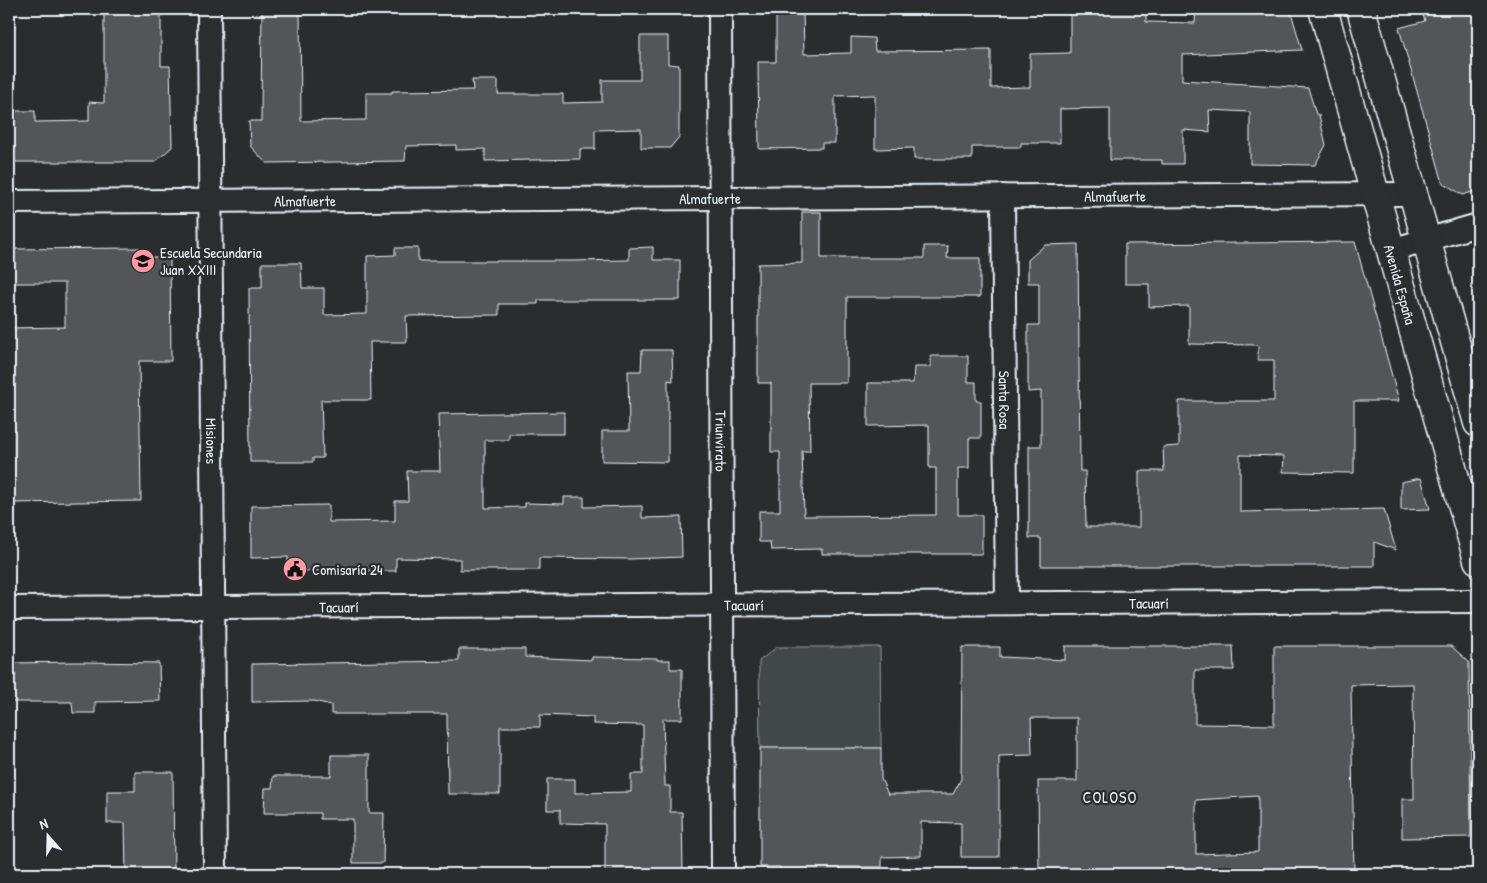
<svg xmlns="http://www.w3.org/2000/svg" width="1487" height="883" font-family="'Patrick Hand',sans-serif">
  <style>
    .green { fill: #424648; stroke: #959ca0 }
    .building { fill: #535759; stroke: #e8f1f8; fill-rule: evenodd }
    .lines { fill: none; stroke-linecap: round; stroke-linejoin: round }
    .street-casing { stroke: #e8f1f8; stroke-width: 26 }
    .secondary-casing { stroke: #e8f1f8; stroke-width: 31 }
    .street { stroke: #2a2d2e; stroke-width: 22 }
    .secondary { stroke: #2a2d2e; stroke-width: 28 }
    .labels { text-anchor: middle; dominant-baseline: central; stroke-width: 4.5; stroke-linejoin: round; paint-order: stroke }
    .street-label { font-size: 15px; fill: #e8f1f8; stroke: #2a2d2e }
    .poi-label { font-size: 15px; fill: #e8f1f8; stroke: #2a2d2e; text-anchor: start }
    .neighbourhood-label { font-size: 16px; letter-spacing: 1px; fill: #e8f1f8; stroke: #2a2d2e }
  </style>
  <rect width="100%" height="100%" fill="#2a2d2e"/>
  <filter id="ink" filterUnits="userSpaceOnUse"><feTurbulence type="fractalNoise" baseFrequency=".02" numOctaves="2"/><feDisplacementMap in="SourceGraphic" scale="10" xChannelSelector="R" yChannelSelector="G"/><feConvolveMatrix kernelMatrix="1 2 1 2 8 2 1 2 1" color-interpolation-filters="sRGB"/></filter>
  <g filter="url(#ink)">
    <path class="green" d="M777 647H880L881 748H760L759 661Z"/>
    <g class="building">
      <path d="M104 9H161V66H170L172 147 155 162H9V111H35V122L89 121V102L104 103Z"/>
      <path d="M262 9H300L301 121 366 120V93H392V91L473 90 472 80H498V94H563V103L602 102V80H640V36H668V64L679 65V137L670 148H641V129L595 130V149H580V159L485 161V149L456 150V145L406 146 405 161 266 163 250 146 249 121H261Z"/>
      <path d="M776 9H803L804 54 851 53V37L874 38 875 51 991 50V88L1030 87V54L1070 53V9H1146V22L1195 23 1196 9H1290L1302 50 1182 55V80L1308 88 1316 114 1319 115 1326 145 1315 165 1250 164V112L1209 110 1210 132 1183 130V164H1162V160H1110V108L1060 109V143H1021V147H972V159H914V148L875 149V95L835 96V143H822V148L759 149 758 62H776Z"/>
      <path d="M1421 9H1478V190L1463 195 1443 183 1399 28 1425 21Z"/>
      <path d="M802 212H821V258H924V246H948L947 258H980V297H847V383H809L810 451H802L804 516 936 515V468H929V425L868 426V383H913L914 367H931V356H968V382H976V401H981V438H969V468H958V515H982V554H822V549L771 550 770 542H759V511H780V452H771V383H758V264L802 263Z"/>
      <path d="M1355 242 1399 401H1354V473L1283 472 1284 456 1240 455V512L1384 509 1396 550 1374 542V566H1041V538H1029V446H1041V391L1028 392V325H1039V283H1028V260L1045 245 1078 244 1080 471H1085L1086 527H1139V471H1164L1163 447 1179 446V401H1274V360H1258V345L1189 344V306L1149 307V284H1125V244Z"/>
      <path d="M653 247V260H680V300H538V304H499V315L406 316 407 342H370L371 400H321L323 458H313V462H250L249 288H262V263H301L302 288H324V315L367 314V256L395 255V248H418V261H572L629 260V248Z"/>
      <path d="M140 248V257H170L171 361H139L141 501 9 503V328L65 327V283H9V249Z"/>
      <path d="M642 350H672L673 381 668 380V462L602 461V431H629L628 371H641Z"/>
      <path d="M564 412V434H509V440H485V508L525 507V503L564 504V497H584V507L642 506V518L681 517 682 557 629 559 539 558V570H460V559L396 558V571H288V557L251 558V506L329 505V522L395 521V501H408L407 471H440L438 414Z"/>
      <path d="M1421 478 1430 509 1401 510V482Z"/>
      <path d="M1065 646H1233L1234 670H1195V724L1274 725V646H1451L1469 662 1471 837 1402 838V799H1414L1413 684 1351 685 1354 874H1039L1038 781H1077V718H1031L1032 755 999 756V857H961V823L921 822V856L882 857V867H841V874H780V867H760V748H881V779L888 794H953L961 779 962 647H1000V657L1065 660ZM1258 796V852L1196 854V800Z"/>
      <path d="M459 649H525V657L592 660V657L657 658V660H670V669H682V719H663L665 786H670V812H682L683 874H605V824L560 823V810H547V779H575V793L631 792V774H643V725L593 724V717L540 715V727H500V794H448L447 714H331V705L314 701 252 702V664L459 661Z"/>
      <path d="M77 662 159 663 160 701 95 702V713H73L72 702H9V663Z"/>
      <path d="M331 755H369V813H384L383 863H353V819H320V813H264L265 788H272L273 776H331Z"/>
      <path d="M135 772H173L174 874H126L125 823H107V791H135Z"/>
    </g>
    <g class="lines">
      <g class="street-casing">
        <g id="street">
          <path id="s1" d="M209 9 215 874"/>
          <path id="s2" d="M720 9 723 874"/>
          <path id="s3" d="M1003 196 1007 603"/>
          <path id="s4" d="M9 202 1412 194"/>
          <path d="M1391 250 1478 225"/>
          <path id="s5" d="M9 608 1478 601"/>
        </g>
      </g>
      <g class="secondary-casing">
        <g id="secondary">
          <path id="s6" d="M1323 9 1478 560"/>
          <path d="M1361 9 1478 423"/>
        </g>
      </g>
      <use href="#street" class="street"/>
      <use href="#secondary" class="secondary"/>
    </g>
  </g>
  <defs>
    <g id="school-disc" transform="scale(1.25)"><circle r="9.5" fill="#ff9aa2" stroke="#2a2d2e"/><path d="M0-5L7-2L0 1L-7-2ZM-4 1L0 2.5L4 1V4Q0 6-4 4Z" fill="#111"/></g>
    <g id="civic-disc" transform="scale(1.25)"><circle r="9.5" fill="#ff9aa2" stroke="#2a2d2e"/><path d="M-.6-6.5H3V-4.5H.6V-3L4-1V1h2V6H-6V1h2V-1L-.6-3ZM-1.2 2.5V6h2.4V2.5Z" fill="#111"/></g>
  </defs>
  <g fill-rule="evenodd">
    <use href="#school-disc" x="143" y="261"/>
    <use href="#civic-disc" x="295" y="569"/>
  </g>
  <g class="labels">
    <g class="street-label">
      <text stroke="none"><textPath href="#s4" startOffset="1106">Almafuerte</textPath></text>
      <text stroke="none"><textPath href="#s4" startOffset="701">Almafuerte</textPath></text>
      <text stroke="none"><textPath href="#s4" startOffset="296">Almafuerte</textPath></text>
      <text stroke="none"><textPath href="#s6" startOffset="286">Avenida España</textPath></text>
      <text stroke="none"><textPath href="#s3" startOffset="204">Santa Rosa</textPath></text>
      <text stroke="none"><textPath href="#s1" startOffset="432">Misiones</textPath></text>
      <text stroke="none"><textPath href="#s2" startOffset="432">Triunvirato</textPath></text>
      <text stroke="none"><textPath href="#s5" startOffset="1140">Tacuarí</textPath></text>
      <text stroke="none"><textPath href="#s5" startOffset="735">Tacuarí</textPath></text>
      <text stroke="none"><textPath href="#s5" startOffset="330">Tacuarí</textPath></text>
    </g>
    <g class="poi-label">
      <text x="160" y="252">Escuela Secundaria<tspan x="160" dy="17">Juan XXIII</tspan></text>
      <text x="312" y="569">Comisaría 24</text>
    </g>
    <g class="neighbourhood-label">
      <text x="1110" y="797">COLOSO</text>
    </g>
  </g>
  <rect width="1487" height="883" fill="none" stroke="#2a2d2e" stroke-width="30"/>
  <rect x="15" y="15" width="1457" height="853" fill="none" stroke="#e8f1f8" stroke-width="2" filter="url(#ink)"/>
  <g transform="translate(48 836) rotate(340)" stroke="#2a2d2e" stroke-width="4" paint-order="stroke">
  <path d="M0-4L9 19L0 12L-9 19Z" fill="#e8f1f8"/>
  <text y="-8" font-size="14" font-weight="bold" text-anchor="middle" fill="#e8f1f8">N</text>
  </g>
</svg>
